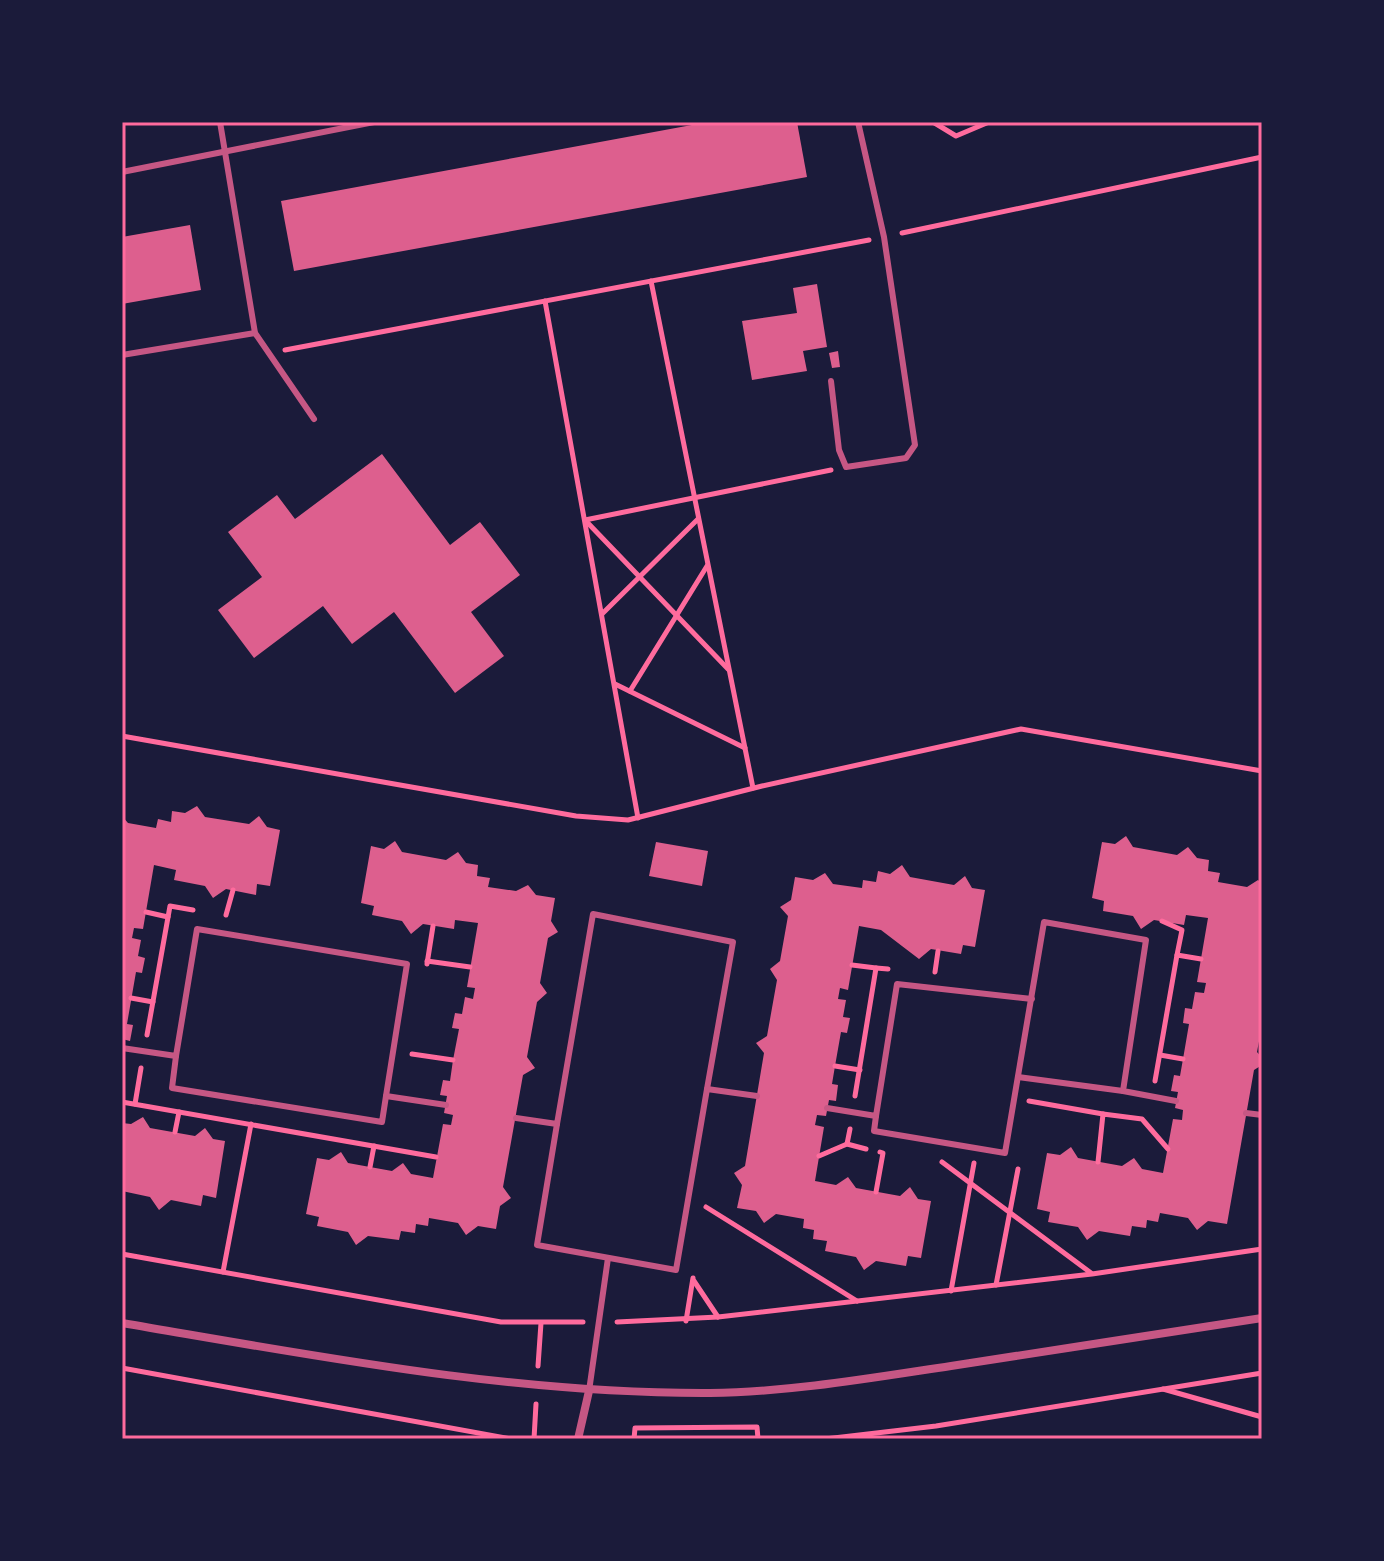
<svg xmlns="http://www.w3.org/2000/svg" width="1384" height="1561" font-family="'Sofia Sans Condensed',sans-serif">
  <style>
    .building { fill: #dd5f8e }
    .lines { fill: none; stroke-linecap: round; stroke-linejoin: round }
    .path { stroke: #ff6b9d; stroke-width: 5 }
    .service { stroke: #c65784; stroke-width: 6 }
    .minor { stroke: #c65784; stroke-width: 8 }
    .neatline { fill: none; stroke: #ff6b9d; stroke-width: 3 }
  </style>
  <rect width="100%" height="100%" fill="#1b1b3a"/>
  <g class="building">
    <path d="M708 122H797L807 177 294 271 281 201Z"/>
    <path d="M190 225 201 290 122 304V237Z"/>
    <path d="M817 284 827 347 803 351 807 371 752 380 742 321 797 313 793 288Z"/>
    <path d="M838 351 840 367 832 368 829 353Z"/>
    <path d="M382 454 450 545 480 522 520 575 471 612 504 656 455 693 394 612 352 644 323 606 254 658 218 610 262 577 228 532 277 495 295 519Z"/>
    <path d="M197 806 205 817 249 824 259 816 267 827 280 830 270 886 257 884 256 895 226 889 213 898 205 886 174 880 176 870 154 865 143 929 134 928 132 938 141 940 138 956 145 958 142 973 136 972 127 1024 133 1025 130 1041 122 1039V816L128 823 156 828 158 819 171 822 172 811 185 813Z"/>
    <path d="M1126 836 1133 847 1177 855 1188 847 1197 858 1209 860 1208 871 1220 873 1218 882 1247 887 1258 880 1262 884V1025L1257 1052 1262 1058V1065L1254 1070 1227 1224 1208 1221 1197 1230 1188 1218 1160 1213 1158 1222 1147 1220 1146 1228 1132 1226 1130 1236 1099 1231 1087 1240 1078 1227 1048 1222 1050 1212 1037 1209 1047 1153 1060 1155 1071 1147 1078 1158 1122 1166 1134 1158 1142 1169 1163 1173 1173 1119 1182 1120 1183 1110 1175 1108 1178 1092 1171 1091 1174 1075 1180 1076 1183 1059 1189 1024 1183 1023 1185 1008 1192 1009 1195 992 1204 993 1206 983 1197 982 1208 918 1186 915 1184 925 1154 920 1141 929 1133 916 1103 911 1104 901 1092 898 1102 842 1115 844Z"/>
    <path d="M395 841 402 852 446 860 458 852 466 863 478 865 477 876 490 878 488 887 516 891 528 885 536 895 555 898 551 921 558 932 548 938 540 983 547 993 537 1002 527 1057 535 1068 523 1075 503 1187 511 1198 500 1206 496 1229 478 1226 466 1235 458 1223 429 1218 428 1226 416 1224 415 1233 401 1231 399 1240 368 1236 356 1245 348 1232 317 1226 319 1217 306 1214 317 1158 329 1160 341 1152 348 1163 392 1171 403 1163 411 1174 433 1178 443 1124 451 1125 453 1115 444 1113 447 1096 440 1095 443 1080 450 1081 453 1060 459 1029 452 1028 455 1013 462 1014 465 997 473 999 475 988 467 987 478 923 455 920 454 929 423 924 411 934 402 921 372 915 374 906 361 903 371 846 384 849Z"/>
    <path d="M656 842 708 851 702 886 649 876Z"/>
    <path d="M902 865 910 877 954 885 965 876 972 888 985 890 975 947 963 945 961 954 931 949 919 959 881 930 859 926 848 990 840 988 838 999 846 1000 843 1017 850 1018 847 1033 841 1032 835 1066 832 1084 838 1085 836 1101 829 1100 826 1116 817 1115 815 1125 824 1127 815 1181 836 1185 848 1177 856 1188 900 1196 910 1187 918 1199 931 1201 921 1258 908 1256 906 1266 876 1261 864 1270 856 1257 825 1251 827 1241 813 1239 814 1230 803 1228 804 1219 776 1214 764 1223 756 1211 737 1208 742 1185 734 1173 745 1166 764 1053 756 1043 767 1036 777 980 770 969 780 961 788 916 780 907 791 900 795 877 813 880 825 873 833 884 862 888 863 880 876 882 878 871 890 874Z"/>
    <path d="M143 1117 150 1128 195 1136 205 1128 213 1139 225 1141 216 1198 203 1195 201 1206 171 1200 159 1210 150 1197 122 1191V1123L131 1124Z"/>
  </g>
  <g class="lines">
    <g class="path">
      <path d="M933 122 956 136 989 122"/>
      <path d="M902 233 1262 157"/>
      <path d="M651 281 753 788"/>
      <path d="M545 301 638 818"/>
      <path d="M285 350 869 240"/>
      <path d="M602 614 698 519"/>
      <path d="M728 669 585 520 831 470"/>
      <path d="M615 684 745 748"/>
      <path d="M630 691 707 566"/>
      <path d="M122 736 576 816 628 820 762 786 1021 729 1262 771"/>
      <path d="M146 912 168 917"/>
      <path d="M226 915 233 890"/>
      <path d="M1162 921 1182 930 1177 955"/>
      <path d="M427 961 470 967"/>
      <path d="M427 964 433 926"/>
      <path d="M852 965 876 968"/>
      <path d="M935 972 938 951"/>
      <path d="M131 998 153 1002"/>
      <path d="M147 1035 170 906 193 910"/>
      <path d="M412 1054 453 1060"/>
      <path d="M1160 1055 1183 1059"/>
      <path d="M835 1066 860 1070"/>
      <path d="M1155 1081 1177 955 1201 959"/>
      <path d="M855 1096 876 968 888 969"/>
      <path d="M1029 1101 1103 1114"/>
      <path d="M122 1102 436 1157"/>
      <path d="M135 1104 141 1068"/>
      <path d="M175 1132 179 1112"/>
      <path d="M847 1144 850 1129"/>
      <path d="M819 1156 847 1144 866 1149"/>
      <path d="M942 1162 1091 1273"/>
      <path d="M1098 1162 1103 1114 1142 1119 1168 1149"/>
      <path d="M370 1167 374 1146"/>
      <path d="M876 1192 883 1153 880 1152"/>
      <path d="M706 1207 857 1301"/>
      <path d="M122 1254 501 1322H583"/>
      <path d="M223 1272 251 1124"/>
      <path d="M694 1281 718 1317"/>
      <path d="M996 1285 1018 1169"/>
      <path d="M951 1291 974 1163"/>
      <path d="M686 1321 693 1278"/>
      <path d="M617 1322 718 1317 1092 1274 1262 1249"/>
      <path d="M538 1366 541 1323"/>
      <path d="M122 1368 511 1439"/>
      <path d="M1163 1389 1262 1417"/>
      <path d="M534 1439 536 1404"/>
      <path d="M634 1439 635 1428 757 1427 758 1439"/>
      <path d="M825 1439 936 1426 1262 1373"/>
    </g>
    <g class="service">
      <path d="M220 122 255 333 314 419"/>
      <path d="M122 172 374 122"/>
      <path d="M122 355 255 333"/>
      <path d="M831 381 839 450 846 467 906 458 915 445 884 237 858 122"/>
      <path d="M122 1048 176 1056 197 929 407 964 386 1096"/>
      <path d="M176 1056 172 1088 382 1122 386 1096 446 1105"/>
      <path d="M1018 1077 1123 1091"/>
      <path d="M827 1108 876 1116 897 984 1032 999"/>
      <path d="M1246 1113 1262 1115"/>
      <path d="M876 1116 874 1131 1005 1153 1044 922 1146 940 1123 1091 1176 1101"/>
      <path d="M516 1118 557 1124 593 914 733 942 707 1089"/>
      <path d="M557 1124 537 1245 676 1270 707 1089 757 1096"/>
      <path d="M589 1391 608 1258"/>
    </g>
    <g class="minor">
      <path d="M122 1323C317 1356 512 1394 710 1393 791 1392 871 1378 951 1366 1055 1350 1158 1334 1262 1318"/>
      <path d="M578 1439 589 1391"/>
    </g>
  </g>
  <rect width="1384" height="1561" fill="none" stroke="#1b1b3a" stroke-width="248"/>
  <rect x="124" y="124" width="1136" height="1313" class="neatline"/>
</svg>
